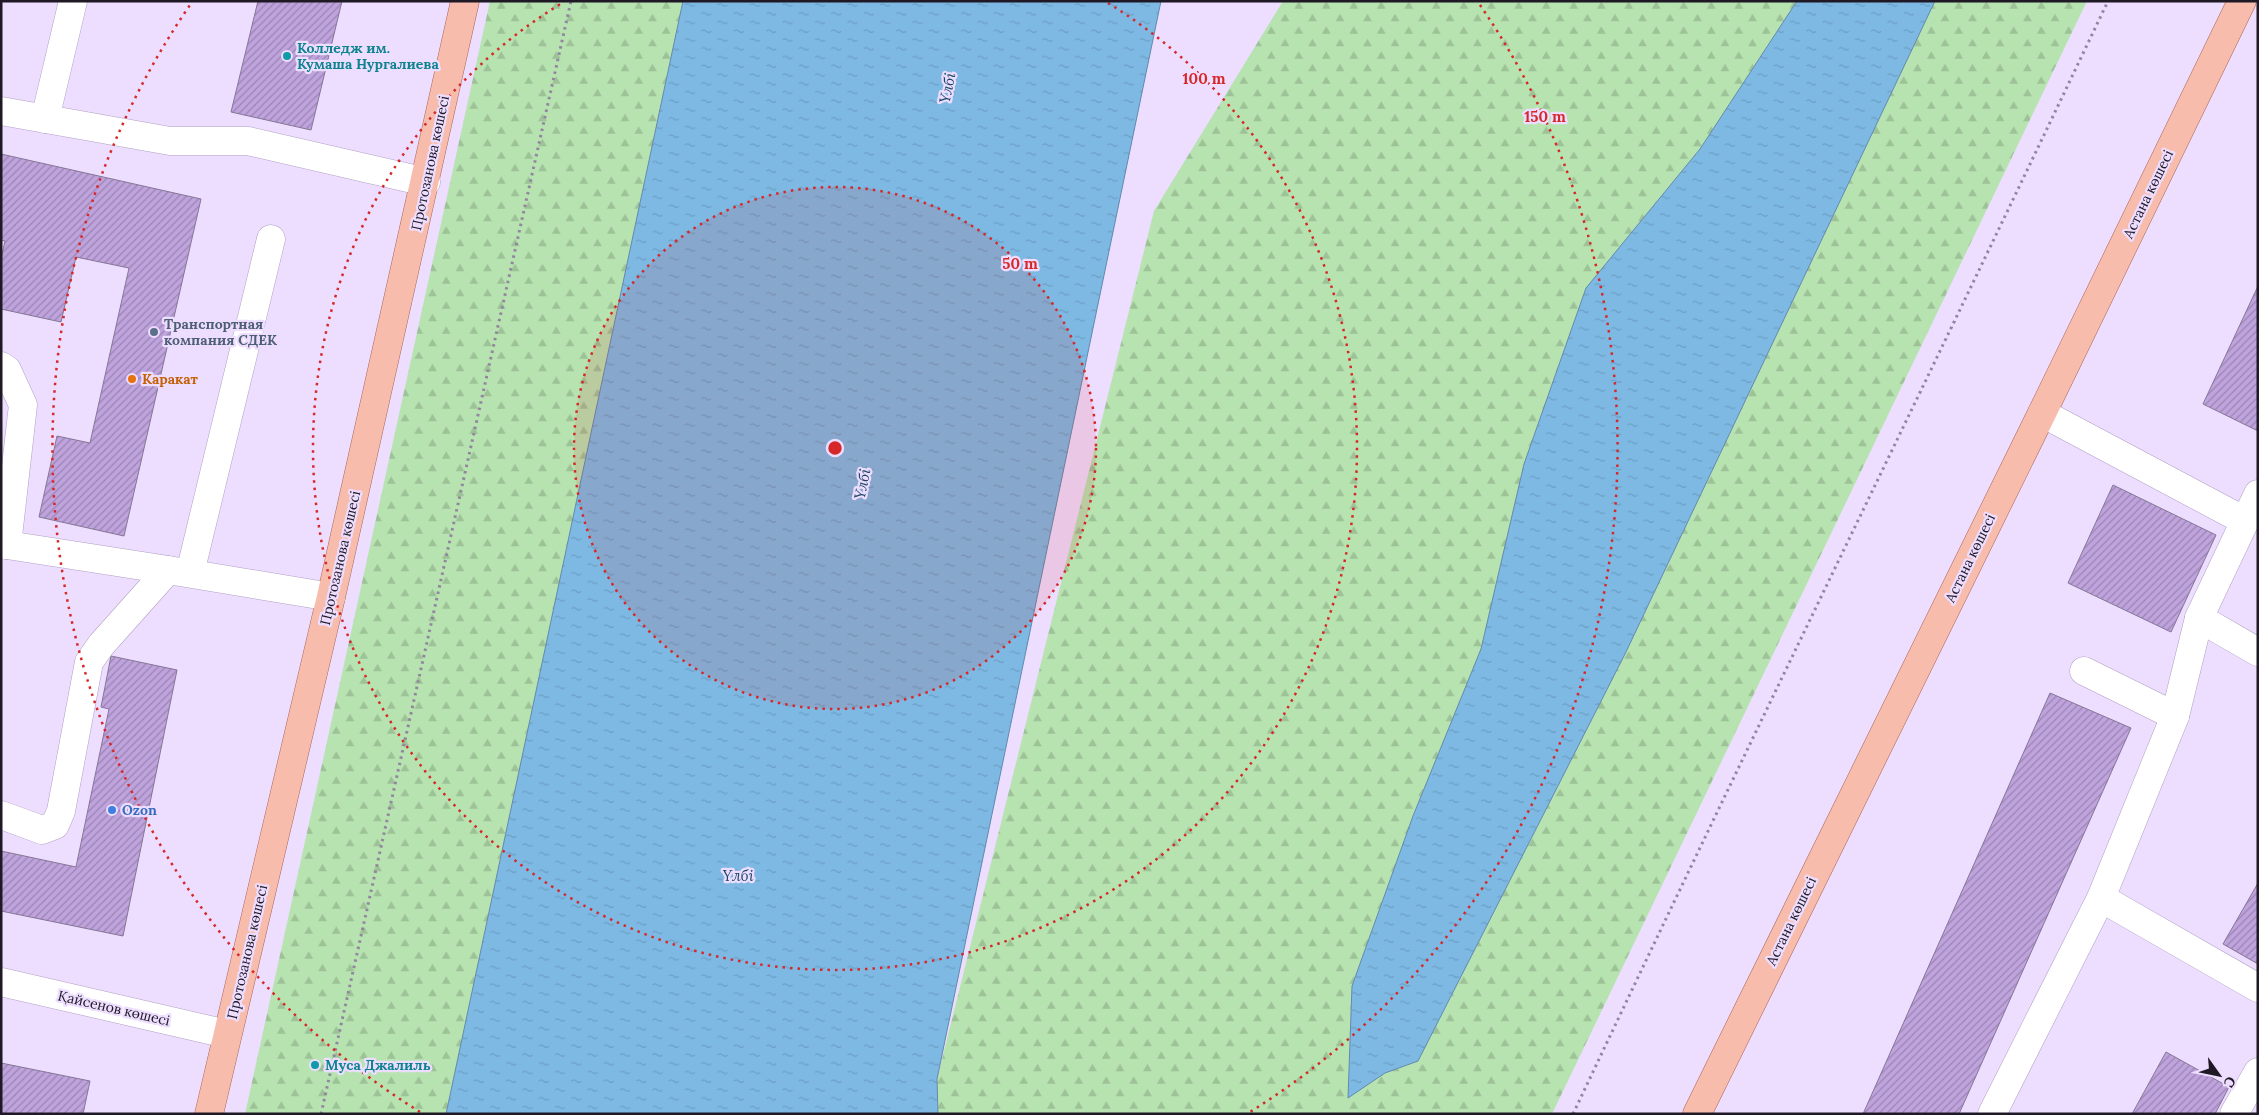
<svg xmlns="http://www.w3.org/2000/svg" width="2259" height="1115" font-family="Lora,serif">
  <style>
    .forest { fill: url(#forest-firs) }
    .water { fill: url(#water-ripples); stroke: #6289ab }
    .building { fill: url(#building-hatch); stroke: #857695 }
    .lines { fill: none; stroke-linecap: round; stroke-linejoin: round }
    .minor-casing { stroke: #b1a1c2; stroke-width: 29 }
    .major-casing { stroke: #a96658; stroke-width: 29 }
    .path { stroke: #92869f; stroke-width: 3; stroke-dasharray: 2.5 4; stroke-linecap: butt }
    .minor { stroke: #fff; stroke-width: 28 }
    .major { stroke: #f8bcac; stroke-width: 28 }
    .ring { fill: none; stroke: #d62828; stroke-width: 2.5; stroke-dasharray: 2.5 5 }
    .culture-dot { fill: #0f9aa8; stroke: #edddff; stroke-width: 2 }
    .service-dot { fill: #5c6f8a; stroke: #edddff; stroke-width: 2 }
    .food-dot { fill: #e8710a; stroke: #edddff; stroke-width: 2 }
    .shop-dot { fill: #3f7fe0; stroke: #edddff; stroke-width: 2 }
    .labels { text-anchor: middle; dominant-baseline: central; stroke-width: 4.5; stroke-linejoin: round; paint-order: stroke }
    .culture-label { font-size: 14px; font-weight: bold; fill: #0d838f; stroke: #edddff; text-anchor: start }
    .street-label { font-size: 14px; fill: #1f1925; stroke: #edddff }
    .service-label { font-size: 14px; font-weight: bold; fill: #4e5e75; stroke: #edddff; text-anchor: start }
    .food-label { font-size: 14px; font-weight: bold; fill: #c56008; stroke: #edddff; text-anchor: start }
    .shop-label { font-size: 14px; font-weight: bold; fill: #366cbe; stroke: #edddff; text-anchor: start }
    .water-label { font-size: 15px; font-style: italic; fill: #1a4765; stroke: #edddff }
    .centre { fill: #d62828; stroke: #edddff; stroke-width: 2.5 }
    .ring-label { font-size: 15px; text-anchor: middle; font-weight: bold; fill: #d62828; stroke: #edddff; stroke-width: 4.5; stroke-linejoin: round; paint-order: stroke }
  </style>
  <defs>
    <pattern id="forest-firs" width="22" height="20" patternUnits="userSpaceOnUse" patternTransform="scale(1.25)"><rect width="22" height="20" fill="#b7e3b0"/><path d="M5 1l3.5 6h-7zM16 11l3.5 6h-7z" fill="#9dc297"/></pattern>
    <pattern id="water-ripples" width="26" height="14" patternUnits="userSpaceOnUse" patternTransform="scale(1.25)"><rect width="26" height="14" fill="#7eb9e4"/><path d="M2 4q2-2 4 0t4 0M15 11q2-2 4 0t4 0" fill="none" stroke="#6c9ec3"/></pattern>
    <pattern id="building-hatch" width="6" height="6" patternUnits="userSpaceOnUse" patternTransform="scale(1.25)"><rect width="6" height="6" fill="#bfa3dd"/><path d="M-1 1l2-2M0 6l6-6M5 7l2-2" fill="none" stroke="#9b84b3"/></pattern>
  </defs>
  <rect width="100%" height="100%" fill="#edddff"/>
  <g class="forest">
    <path d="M490 1H683L446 1114H245Z"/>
    <path d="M1283 1H1797L1700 149 1586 288 1524 464 1481 649 1413 816 1352 986 1348 1098 1385 1073 1418 1061 1625 654 1935 1H2087L1552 1114H938L937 1079 1154 211Z"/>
  </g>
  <g class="water">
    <path d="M683 1H1161L937 1079 938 1114H446Z"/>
    <path d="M1797 1H1935L1625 654 1418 1061 1385 1073 1348 1098 1352 986 1413 816 1481 649 1524 464 1586 288 1700 149Z"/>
  </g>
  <g class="building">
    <path d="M258 1H342L311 130 231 112Z"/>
    <path d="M1 154 201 199 124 536 39 517 57 436 90 443 129 268 76 257 61 322 1 309V259L5 241 1 240Z"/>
    <path d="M2258 286V431L2203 404Z"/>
    <path d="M2113 485 2216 535 2171 632 2068 583Z"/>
    <path d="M111 656 177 670 123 936 1 911V851L76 867 109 709 101 707Z"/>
    <path d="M2050 693 2131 728 1959 1114H1863Z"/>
    <path d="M2258 883V964L2223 944Z"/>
    <path d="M2166 1052 2229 1087 2215 1114H2132Z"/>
    <path d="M1 1063 90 1081 83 1114H1Z"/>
  </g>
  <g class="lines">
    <g class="minor-casing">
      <g id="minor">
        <path d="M1 111 170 141H248L426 182"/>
        <path d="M45 119 73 1"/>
        <path d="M1 366 7 370 23 405 7 545"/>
        <path d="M2245 521 2258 494"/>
        <path d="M1 544 168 570"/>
        <path d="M190 573 271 239"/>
        <path d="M2199 618 2258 652"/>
        <path d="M2084 671 2175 716"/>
        <path d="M1 815 42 830 55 825 61 811 89 662 101 645 168 570 331 597"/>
        <path d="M2101 898 2258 988"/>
        <path d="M1 982 227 1034"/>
        <path d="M1992 1114 2101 898 2175 716 2199 618 2245 521 2042 413"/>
        <path d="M2234 1114 2258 1072"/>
      </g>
    </g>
    <g class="major-casing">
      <g id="major">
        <path d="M209 1114 331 597 465 1"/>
        <path d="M1697 1114 2042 413 2242 1"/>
      </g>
    </g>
    <g class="path">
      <path d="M321 1114 571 1"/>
      <path d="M1573 1114C1749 742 1931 373 2108 1"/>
    </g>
    <use href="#minor" class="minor"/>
    <use href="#major" class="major"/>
  </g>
  <circle cx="835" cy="448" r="261" fill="#d62828" fill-opacity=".12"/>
  <g class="ring">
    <circle cx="835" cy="448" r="261"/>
    <path d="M1108 3A522 522 0 1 1 562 3"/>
    <path d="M420 1112A783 783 0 0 1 190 5M1480 5A783 783 0 0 1 1250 1112"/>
  </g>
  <g class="culture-dot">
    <circle cx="287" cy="56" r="5"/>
    <circle cx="315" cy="1065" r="5"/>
  </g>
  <circle class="service-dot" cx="154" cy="332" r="5"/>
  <circle class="food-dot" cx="132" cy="379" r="5"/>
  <circle class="shop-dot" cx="112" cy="810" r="5"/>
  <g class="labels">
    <g class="culture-label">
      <text x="297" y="48">Колледж им.<tspan x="297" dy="16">Кумаша Нургалиева</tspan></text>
      <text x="325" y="1065">Муса Джалиль</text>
    </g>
    <g class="street-label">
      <text transform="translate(430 163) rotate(-78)">Протозанова көшесі</text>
      <text transform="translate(2148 194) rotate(-64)">Астана көшесі</text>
      <text transform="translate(340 558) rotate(-77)">Протозанова көшесі</text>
      <text transform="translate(1970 558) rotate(-64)">Астана көшесі</text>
      <text transform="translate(1791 921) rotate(-64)">Астана көшесі</text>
      <text transform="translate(247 952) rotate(-77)">Протозанова көшесі</text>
      <text transform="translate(114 1008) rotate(13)">Қайсенов көшесі</text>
    </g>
    <g class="service-label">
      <text x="164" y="324">Транспортная<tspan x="164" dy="16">компания СДЕК</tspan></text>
    </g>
    <g class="food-label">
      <text x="142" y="379">Каракат</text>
    </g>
    <g class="shop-label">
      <text x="122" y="810">Ozon</text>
    </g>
    <g class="water-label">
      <text transform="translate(947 88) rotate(-78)">Үлбі</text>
      <text transform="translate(862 484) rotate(-78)">Үлбі</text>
      <text x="738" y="875">Үлбі</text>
    </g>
  </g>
  <circle cx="835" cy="448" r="8" class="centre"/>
  <g class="ring-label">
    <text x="1204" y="84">100 m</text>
    <text x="1545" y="122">150 m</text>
    <text x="1020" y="269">50 m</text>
  </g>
  <rect width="2259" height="1115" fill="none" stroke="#1f1925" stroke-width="5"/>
  <g transform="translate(2219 1075) rotate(123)" stroke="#edddff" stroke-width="4" paint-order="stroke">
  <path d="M0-4L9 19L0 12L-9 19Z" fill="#1f1925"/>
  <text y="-8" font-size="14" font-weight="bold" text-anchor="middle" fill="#1f1925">С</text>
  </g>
</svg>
